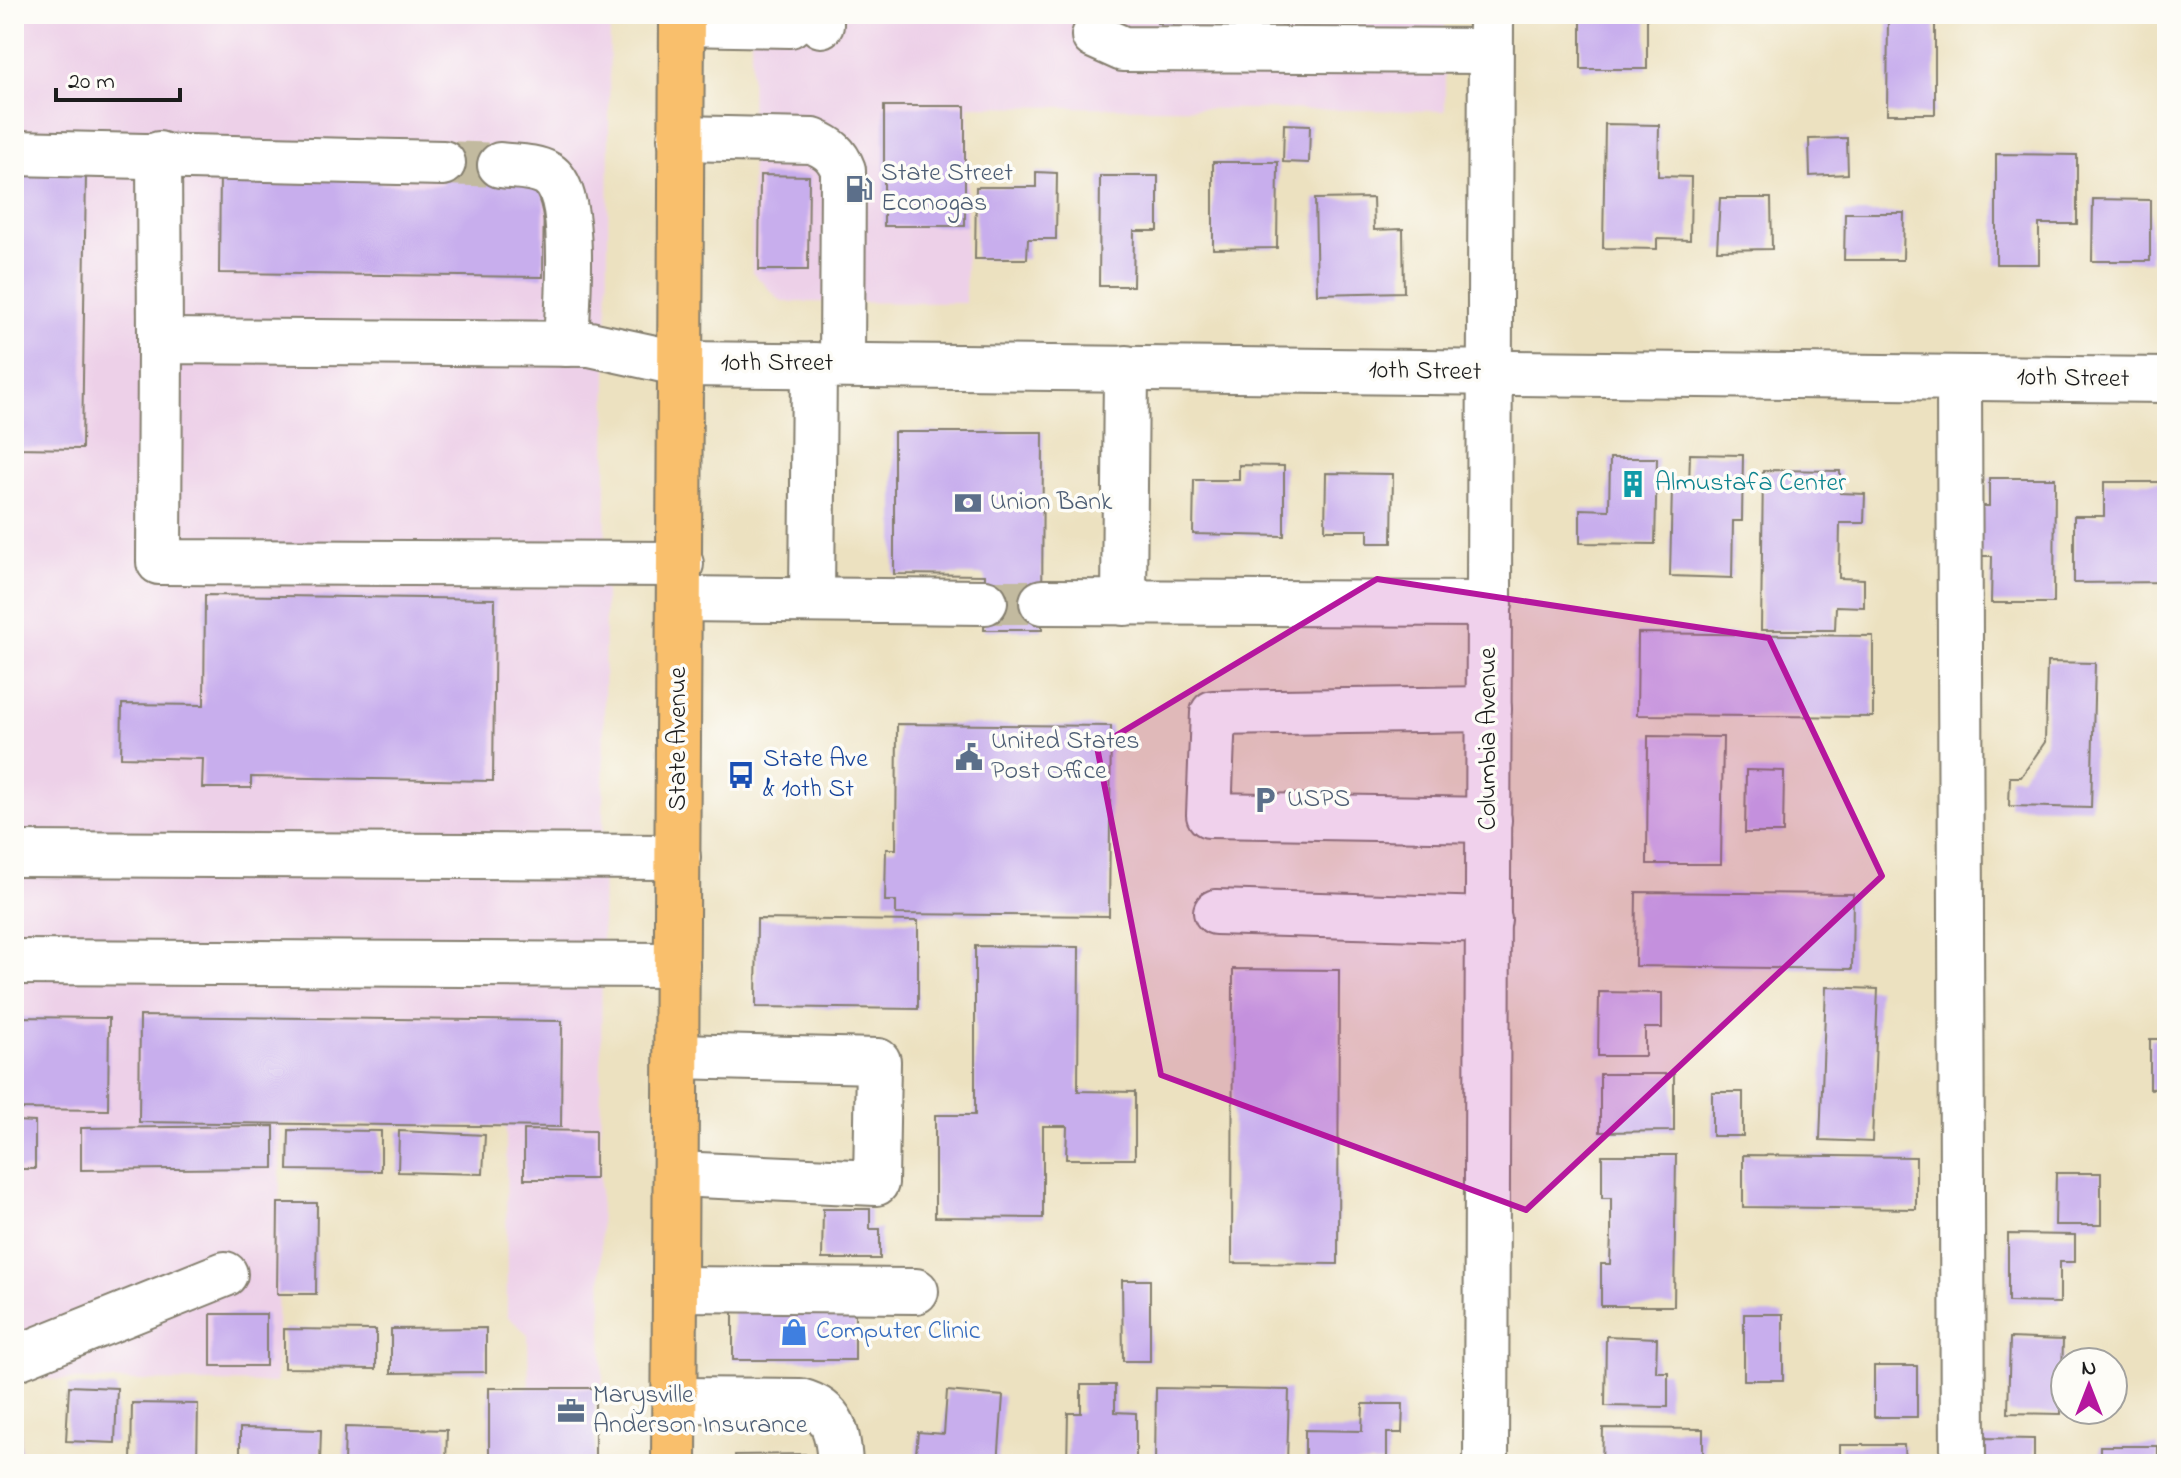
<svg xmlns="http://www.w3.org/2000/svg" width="2181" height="1478" font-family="'Indie Flower',sans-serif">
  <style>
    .built { fill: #edd0e8 }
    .building { fill: #c8aeed }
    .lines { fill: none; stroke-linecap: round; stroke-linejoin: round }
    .minor-tunnel { stroke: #c2ba9f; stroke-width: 44; stroke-dasharray: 44 22; stroke-linecap: butt }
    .minor-casing { stroke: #847e6e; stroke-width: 48 }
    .major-casing { stroke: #847e6e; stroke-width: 48 }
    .minor { stroke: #fff; stroke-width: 44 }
    .major { stroke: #f9bf6c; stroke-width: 44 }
    .marked { fill: #b5179e; fill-opacity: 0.2; stroke: #b5179e; stroke-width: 6; stroke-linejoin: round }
    .labels { text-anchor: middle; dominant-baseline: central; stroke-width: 7; stroke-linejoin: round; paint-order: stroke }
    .service-label { font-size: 26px; fill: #4e5e75; stroke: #fdfcf7; text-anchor: start }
    .street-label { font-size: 26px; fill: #1c1c1c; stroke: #fdfcf7 }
    .culture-label { font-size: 26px; fill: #0d838f; stroke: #fdfcf7; text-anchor: start }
    .transit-label { font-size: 26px; fill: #164399; stroke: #fdfcf7; text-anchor: start }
    .shop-label { font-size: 26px; fill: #366cbe; stroke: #fdfcf7; text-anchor: start }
  </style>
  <rect width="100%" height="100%" fill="#fdfcf7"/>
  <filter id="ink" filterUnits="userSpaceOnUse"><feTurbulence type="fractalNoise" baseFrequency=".0125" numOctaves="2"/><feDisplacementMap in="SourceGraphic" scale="16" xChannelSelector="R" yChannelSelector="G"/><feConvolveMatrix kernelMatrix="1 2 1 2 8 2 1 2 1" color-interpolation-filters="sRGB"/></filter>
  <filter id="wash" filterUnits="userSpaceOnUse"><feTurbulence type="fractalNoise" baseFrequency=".006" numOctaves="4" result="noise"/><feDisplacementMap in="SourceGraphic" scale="32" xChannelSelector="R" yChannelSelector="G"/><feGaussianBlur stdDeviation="1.8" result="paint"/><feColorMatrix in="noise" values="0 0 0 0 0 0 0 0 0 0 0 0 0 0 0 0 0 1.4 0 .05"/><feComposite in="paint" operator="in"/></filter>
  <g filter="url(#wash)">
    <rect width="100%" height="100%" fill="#ece1c0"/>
    <g class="built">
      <path d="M14 14H610L600 1187 603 1388H529L528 1334 507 1316 506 1126 281 1124 276 1383 14 1379Z"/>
      <path d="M751 14H1445V111L969 106 965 303 782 302 752 272Z"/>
    </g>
    <g id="blocks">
      <g class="building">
        <path d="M1157 14H1346V24L1157 23Z"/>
        <rect x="1581" y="14" width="66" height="55"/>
        <path d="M1888 16H1935V114H1887Z"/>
        <rect x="884" y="106" width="81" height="120"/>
        <path d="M1284 124 1310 125 1309 163 1283 162Z"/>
        <path d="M1605 124 1659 125 1658 176 1691 177 1690 240 1657 239V249L1603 248Z"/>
        <path d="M1847 138 1848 174 1810 176 1809 139Z"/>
        <path d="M1996 154 2077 155V224H2039V264H1996Z"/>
        <path d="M443 156H500L544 187 543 277 219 273 220 171 380 173V184L443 185Z"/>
        <path d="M1213 162H1278L1277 248 1213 249Z"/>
        <path d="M14 171 86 172 82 449 14 448Z"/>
        <path d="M1036 172 1057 173 1056 239H1028L1027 259H975L976 187H1036Z"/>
        <path d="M760 175 809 176 808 270H759Z"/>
        <path d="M1100 176H1158V231H1134L1133 286H1099Z"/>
        <path d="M1373 198 1374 230 1403 229 1404 292 1317 294 1315 199Z"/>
        <path d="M1720 198H1771L1772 249 1717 250Z"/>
        <path d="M2093 199 2150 200V261H2092Z"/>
        <path d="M1845 213H1904L1903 260H1844Z"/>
        <path d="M894 432H1043L1042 630H984L985 575 894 574Z"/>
        <path d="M1690 454 1743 455 1742 521H1733L1732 578 1670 576 1672 486H1689Z"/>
        <path d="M1610 458H1657L1655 544 1580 543V509L1609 510Z"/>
        <path d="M1239 465 1284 466V536L1193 534 1194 480H1239Z"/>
        <path d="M1763 470 1840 471V493L1865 494 1864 523H1840L1839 578 1864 579V607L1836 606 1835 630H1761Z"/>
        <path d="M1326 473 1393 474 1392 543H1368V530H1325Z"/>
        <path d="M1989 478H2055L2054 603H1991L1992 556H1971V506H1989Z"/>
        <path d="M2104 482H2167V582L2074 583V516H2104Z"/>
        <path d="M205 595 495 599 493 781 251 777V788H202L203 759 121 757 122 704 204 705Z"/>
        <path d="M1638 633 1873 636V717L1637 715Z"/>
        <path d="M2047 662 2095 663 2091 808 2009 806 2010 777H2021L2045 742Z"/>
        <rect x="2164" y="663" width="3" height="66"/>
        <path d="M897 724 1111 726 1109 916 896 914V901H885L886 849H896Z"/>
        <path d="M1648 736 1723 737 1721 864H1647Z"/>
        <path d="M1746 770 1784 771 1783 833H1745Z"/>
        <path d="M1636 892 1853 894 1852 969 1635 966Z"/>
        <path d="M757 919 918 921V1009L756 1007Z"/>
        <path d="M975 946 1079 947 1078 1091 1135 1092V1159H1066L1067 1126H1043V1218L935 1217V1115H975Z"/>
        <path d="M1233 969 1339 970 1338 1264 1232 1263Z"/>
        <path d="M1826 987 1878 989 1872 1142 1820 1140Z"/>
        <path d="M1599 992 1662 993V1028H1645V1056H1598Z"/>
        <path d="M140 1016 562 1021 561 1127 139 1122Z"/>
        <path d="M14 1017 109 1018 108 1110 14 1109Z"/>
        <path d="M2150 1039H2167V1088L2150 1089Z"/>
        <path d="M1600 1074H1674V1131L1600 1132Z"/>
        <rect x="1712" y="1092" width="31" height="44"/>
        <path d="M14 1121 35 1122V1169H14Z"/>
        <path d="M274 1126V1168L81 1170V1128Z"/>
        <path d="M289 1130 381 1131V1171L288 1170Z"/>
        <path d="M524 1130 595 1131V1179H524Z"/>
        <path d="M399 1131 485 1135 483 1174 398 1172Z"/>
        <path d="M1602 1155H1676L1674 1306H1601V1264H1610L1611 1231V1198H1602Z"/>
        <path d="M1743 1155 1916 1157V1209L1743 1207Z"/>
        <path d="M2056 1173H2101V1225H2055Z"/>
        <path d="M278 1203H317L316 1294H277Z"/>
        <path d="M823 1209H870V1229H880V1259H822Z"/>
        <path d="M2008 1234 2075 1235V1262H2060V1303L2008 1302Z"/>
        <path d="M1122 1280H1150V1361H1123Z"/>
        <rect x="733" y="1305" width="122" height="55"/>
        <rect x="211" y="1314" width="55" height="52"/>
        <rect x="1744" y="1314" width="39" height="66"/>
        <path d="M486 1328V1372L391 1373V1329Z"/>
        <path d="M284 1329 376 1330V1369L284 1368Z"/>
        <path d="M1606 1336 1657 1338 1656 1372H1668V1407L1605 1406Z"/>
        <path d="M2010 1338 2063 1340 2061 1414 2008 1413Z"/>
        <rect x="1874" y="1366" width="43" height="51"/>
        <path d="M1081 1385H1115V1412L1136 1413V1464H1067L1068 1413H1081Z"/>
        <path d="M69 1386 117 1388 115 1443 66 1441Z"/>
        <rect x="489" y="1388" width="106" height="76"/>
        <path d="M1156 1388 1289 1390 1287 1464H1155Z"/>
        <path d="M947 1391 1003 1396 998 1464H915L918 1432 944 1434Z"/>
        <path d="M132 1403 198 1404 197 1464H131Z"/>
        <path d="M1363 1404H1403L1402 1433H1387V1464H1305V1430L1362 1431Z"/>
        <path d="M21 1425V1464H14V1426Z"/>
        <path d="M345 1427 447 1430 446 1464H344Z"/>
        <path d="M240 1428 321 1430 320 1464H251V1454H240Z"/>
        <path d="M1603 1428 1703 1429V1464H1602Z"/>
        <path d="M1979 1438 2034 1439V1464H1978Z"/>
        <path d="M1840 1445H1904L1905 1464H1840Z"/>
        <rect x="2100" y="1446" width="58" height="18"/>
        <path d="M805 1454V1464H735V1455Z"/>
      </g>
    </g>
  </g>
  <g filter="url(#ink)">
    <use href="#blocks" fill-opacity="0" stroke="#847e6e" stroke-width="2"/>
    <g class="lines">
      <g class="minor-tunnel">
        <path d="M443 163 500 165"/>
        <path d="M985 602H1042"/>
      </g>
      <g class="minor-casing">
        <g id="minor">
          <path d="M821 14V25"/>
          <path d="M682 23 790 25V14"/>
          <path d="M1094 36 1123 49 1490 51"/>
          <path d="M680 138 813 141C829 148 837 154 843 170L842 365"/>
          <path d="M14 153 443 163"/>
          <path d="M159 154 160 341"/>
          <path d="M500 165C515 167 534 166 548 174 579 194 567 309 566 344"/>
          <path d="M1959 378 1963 1464"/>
          <path d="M681 564 159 562 160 341 590 344 682 364 2167 380"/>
          <path d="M680 599 985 602"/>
          <path d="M812 600 814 365"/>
          <path d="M1042 602 1490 604"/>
          <path d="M1124 603 1126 368"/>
          <path d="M1489 820 1209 815 1213 713 1489 709"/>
          <path d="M14 854 678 857"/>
          <path d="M1216 912 1489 920"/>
          <path d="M14 962 677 965"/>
          <path d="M676 1174 876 1183 878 1061 677 1056"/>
          <path d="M675 1289 916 1291"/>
          <path d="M14 1359 225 1274"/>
          <path d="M675 1400 800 1401C834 1410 838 1432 840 1464"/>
          <path d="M1486 1464 1491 14"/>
        </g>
      </g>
      <g class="major-casing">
        <path id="major" d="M674 1464 682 14"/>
      </g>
      <use href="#minor" class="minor"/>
      <use href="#major" class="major"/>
    </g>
  </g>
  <path class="marked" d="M1377 579 1769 638 1882 876 1526 1210 1161 1075 1097 747Z"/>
  <defs>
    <g id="fuel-bare" transform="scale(2.16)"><path d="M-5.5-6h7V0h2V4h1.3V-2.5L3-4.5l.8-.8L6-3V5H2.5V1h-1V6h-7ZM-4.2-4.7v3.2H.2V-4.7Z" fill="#5c6f8a" stroke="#fdfcf7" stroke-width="2.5" paint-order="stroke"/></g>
    <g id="building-bare" transform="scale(2.16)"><path d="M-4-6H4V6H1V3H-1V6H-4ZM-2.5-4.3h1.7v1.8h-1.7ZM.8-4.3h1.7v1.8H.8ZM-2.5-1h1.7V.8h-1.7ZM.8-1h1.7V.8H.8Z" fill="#0f9aa8" stroke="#fdfcf7" stroke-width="2.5" paint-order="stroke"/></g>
    <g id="bank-bare" transform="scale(2.16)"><path d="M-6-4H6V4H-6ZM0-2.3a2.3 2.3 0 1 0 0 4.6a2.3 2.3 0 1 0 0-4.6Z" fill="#5c6f8a" stroke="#fdfcf7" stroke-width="2.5" paint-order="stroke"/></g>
    <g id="civic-bare" transform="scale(2.16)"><path d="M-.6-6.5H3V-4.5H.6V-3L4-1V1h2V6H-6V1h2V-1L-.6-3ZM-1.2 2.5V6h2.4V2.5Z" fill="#5c6f8a" stroke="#fdfcf7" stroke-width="2.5" paint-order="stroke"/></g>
    <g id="bus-bare" transform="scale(2.16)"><path d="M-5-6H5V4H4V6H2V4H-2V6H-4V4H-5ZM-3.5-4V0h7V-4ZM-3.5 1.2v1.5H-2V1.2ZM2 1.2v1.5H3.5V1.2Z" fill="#1a4fb4" stroke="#fdfcf7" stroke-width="2.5" paint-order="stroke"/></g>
    <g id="parking-bare" transform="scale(2.16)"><path d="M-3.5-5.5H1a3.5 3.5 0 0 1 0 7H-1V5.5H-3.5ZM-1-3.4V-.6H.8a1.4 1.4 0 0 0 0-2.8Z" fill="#5c6f8a" stroke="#fdfcf7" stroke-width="2.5" paint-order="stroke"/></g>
    <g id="shop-bare" transform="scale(2.16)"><path d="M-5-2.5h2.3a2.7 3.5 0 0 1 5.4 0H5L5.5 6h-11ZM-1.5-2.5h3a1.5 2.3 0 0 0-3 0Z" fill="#3f7fe0" stroke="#fdfcf7" stroke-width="2.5" paint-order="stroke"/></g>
    <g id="office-bare" transform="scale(2.16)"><path d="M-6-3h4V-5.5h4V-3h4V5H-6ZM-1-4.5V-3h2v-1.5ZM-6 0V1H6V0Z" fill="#5c6f8a" stroke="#fdfcf7" stroke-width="2.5" paint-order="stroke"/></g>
  </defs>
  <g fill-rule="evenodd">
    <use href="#fuel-bare" x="859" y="189"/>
    <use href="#building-bare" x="1633" y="484"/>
    <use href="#bank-bare" x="968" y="503"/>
    <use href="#civic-bare" x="969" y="757"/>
    <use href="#bus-bare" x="741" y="775"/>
    <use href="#parking-bare" x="1265" y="800"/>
    <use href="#shop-bare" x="794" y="1332"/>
    <use href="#office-bare" x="571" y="1411"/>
  </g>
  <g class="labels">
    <g class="service-label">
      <text x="881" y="174">State Street<tspan x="881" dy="30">Econogas</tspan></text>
      <text x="990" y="503">Union Bank</text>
      <text x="991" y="742">United States<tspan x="991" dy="30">Post Office</tspan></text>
      <text x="1287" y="800">USPS</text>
      <text x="593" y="1396">Marysville<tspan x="593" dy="30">Anderson Insurance</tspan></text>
    </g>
    <g class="street-label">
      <text x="777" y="364">10th Street</text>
      <text transform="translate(1425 372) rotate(1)">10th Street</text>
      <text transform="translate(2073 379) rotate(1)">10th Street</text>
      <text transform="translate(679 739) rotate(-90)">State Avenue</text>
      <text transform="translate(1489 739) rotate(-90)">Columbia Avenue</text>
    </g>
    <g class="culture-label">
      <text x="1655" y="484">Almustafa Center</text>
    </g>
    <g class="transit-label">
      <text x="763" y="760">State Ave<tspan x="763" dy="30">&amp; 10th St</tspan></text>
    </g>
    <g class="shop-label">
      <text x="816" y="1332">Computer Clinic</text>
    </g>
  </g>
  <rect width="2181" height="1478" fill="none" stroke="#fdfcf7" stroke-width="48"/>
  <g transform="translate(2089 1386)"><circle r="38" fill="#fdfcf7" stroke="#a3a29f" stroke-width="2"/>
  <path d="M0-6L14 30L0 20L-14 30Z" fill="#b5179e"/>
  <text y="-12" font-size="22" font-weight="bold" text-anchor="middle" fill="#1c1c1c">N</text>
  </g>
  <path d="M56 88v12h124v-12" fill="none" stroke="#1c1c1c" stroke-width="4"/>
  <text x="68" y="88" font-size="24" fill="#1c1c1c" stroke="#fdfcf7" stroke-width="6" paint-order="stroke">20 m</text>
</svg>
